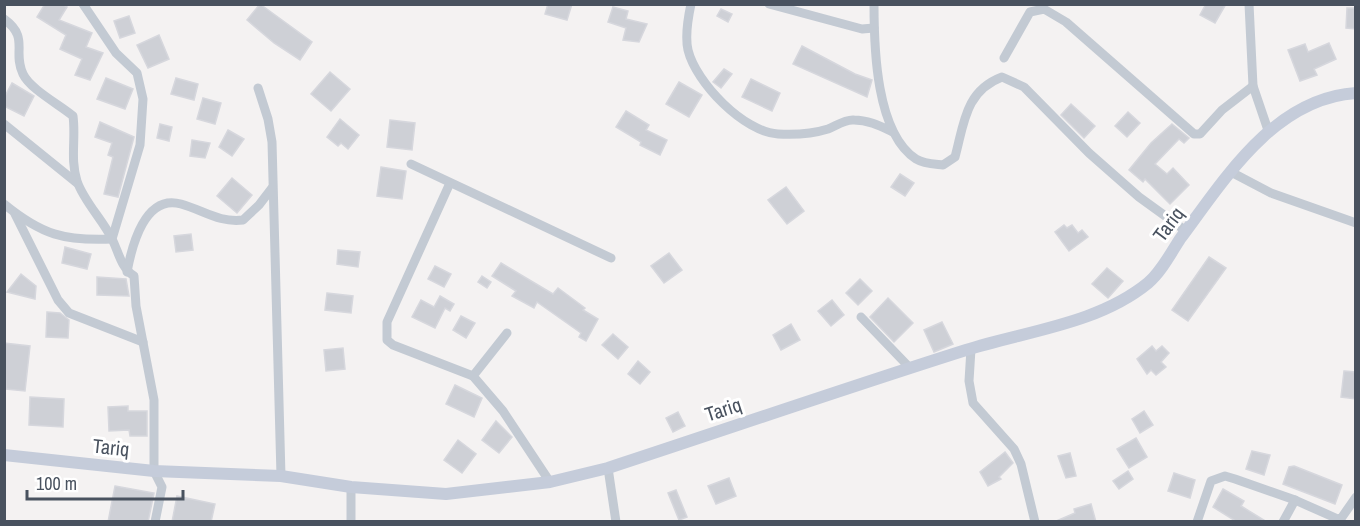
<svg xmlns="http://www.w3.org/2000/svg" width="1360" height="526" font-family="'Archivo Narrow',sans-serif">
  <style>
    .building { fill: #ced0d6; stroke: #d6d7dd; stroke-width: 1.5 }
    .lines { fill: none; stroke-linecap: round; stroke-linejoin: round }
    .minor { stroke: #c3cad3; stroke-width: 9 }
    .secondary { stroke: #c5ccda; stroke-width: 12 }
    .labels { text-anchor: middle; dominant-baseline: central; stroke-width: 6; stroke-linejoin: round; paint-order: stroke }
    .street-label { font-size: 20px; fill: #49525f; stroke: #fff }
  </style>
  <rect width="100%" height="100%" fill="#f4f2f2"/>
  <g class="building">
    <path d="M45 4H62L67 7 59 20 92 33 86 47 103 53 90 80 75 75 82 59 60 49 66 35 37 17Z"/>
    <path d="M260 4 312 42 300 60 274 43 247 20Z"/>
    <path d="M548 4H572L567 20 545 14Z"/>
    <path d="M1206 4H1226L1215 23 1200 15Z"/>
    <path d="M613 7 628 11 626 19 647 24 639 42 623 40 626 28 608 22Z"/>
    <path d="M1347 8H1356V29L1346 28Z"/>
    <path d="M721 9 732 14 728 22 717 16Z"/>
    <path d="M129 16 135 33 120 38 114 21Z"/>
    <path d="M159 35 169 59 148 68 137 45Z"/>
    <path d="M1329 43 1336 59 1314 69 1317 75 1300 81 1288 50 1305 44 1308 52Z"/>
    <path d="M802 46 855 74 872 80 867 97 793 64Z"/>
    <path d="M724 69 732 74 721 88 713 82Z"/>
    <path d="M330 72 350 89 331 111 311 94Z"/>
    <path d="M106 78 133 89 125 109 97 99Z"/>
    <path d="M176 78 198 84 194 100 171 94Z"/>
    <path d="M751 79 780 93 772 111 742 97Z"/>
    <path d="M679 82 702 95 689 117 666 104Z"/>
    <path d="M12 83 34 96 24 116 4 106V98Z"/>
    <path d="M203 98 221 103 215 124 197 119Z"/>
    <path d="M1071 104 1095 126 1084 138 1061 115Z"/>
    <path d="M626 111 649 125 646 130 667 140 660 155 640 145 641 142 616 127Z"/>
    <path d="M1128 112 1140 123 1127 137 1115 126Z"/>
    <path d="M340 119 359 135 348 149 341 143 338 146 327 137Z"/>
    <path d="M390 120 415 123 412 150 387 147Z"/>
    <path d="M100 122 134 137 118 197 104 194 113 157 108 155 112 143 95 137Z"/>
    <path d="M160 124 172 127 169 141 157 138Z"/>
    <path d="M1172 124 1189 138 1184 143 1179 139 1155 164 1167 174 1173 168 1189 185 1170 204 1145 179 1143 182 1129 170 1151 143Z"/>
    <path d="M228 130 244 139 232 156 219 147Z"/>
    <path d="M192 140 210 143 205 158 190 156Z"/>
    <path d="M381 167 406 171 402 199 377 196Z"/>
    <path d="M900 174 914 183 905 196 891 187Z"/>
    <path d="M232 178 252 195 237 213 217 196Z"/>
    <path d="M786 187 804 211 787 224 768 200Z"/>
    <path d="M1064 225 1067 228 1072 225 1078 233 1082 230 1088 237 1069 251 1055 232Z"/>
    <path d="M191 234 193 250 176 252 174 236Z"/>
    <path d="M65 247 91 254 87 269 62 263Z"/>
    <path d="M338 250 360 252 358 267 337 264Z"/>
    <path d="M669 253 682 270 664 283 651 266Z"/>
    <path d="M1209 257 1226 268 1188 321 1172 310Z"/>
    <path d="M501 263 553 294 558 288 585 308 583 310 598 319 586 341 579 337 581 333 537 302 534 308 512 296 516 291 492 276Z"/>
    <path d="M435 266 451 274 444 287 428 279Z"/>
    <path d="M1107 268 1123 281 1108 298 1092 284Z"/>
    <path d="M21 274 36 286 35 299 7 292Z"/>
    <path d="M482 276 491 282 487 288 478 282Z"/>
    <path d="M97 277 126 279 129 296 97 295Z"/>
    <path d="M860 279 872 291 858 305 846 293Z"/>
    <path d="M327 293 353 296 351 313 325 310Z"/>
    <path d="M440 296 454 304 450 311 445 308 435 328 412 317 421 300 434 307Z"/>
    <path d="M888 298 913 323 894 342 870 317Z"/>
    <path d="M832 300 844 315 831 326 818 311Z"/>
    <path d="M47 312 60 313 69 320 68 338 46 337Z"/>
    <path d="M461 316 475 323 466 338 453 330Z"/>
    <path d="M942 322 953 344 934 352 924 330Z"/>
    <path d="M791 324 800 340 781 350 773 335Z"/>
    <path d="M613 334 628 347 618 359 602 345Z"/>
    <path d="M4 343 30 346 25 391 6 389Z"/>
    <path d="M1152 346 1156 351 1162 346 1169 353 1161 362 1166 367 1156 375 1151 370 1147 374 1137 359Z"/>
    <path d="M343 348 345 369 326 371 324 350Z"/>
    <path d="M638 361 650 372 640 384 628 374Z"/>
    <path d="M1344 371 1356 372V399L1341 397Z"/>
    <path d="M455 385 482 398 474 417 446 404Z"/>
    <path d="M30 397 64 399 63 427 29 425Z"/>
    <path d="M128 406V411H147V436H130L129 430 109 431 108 407Z"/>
    <path d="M1144 411 1153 425 1140 433 1132 419Z"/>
    <path d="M678 412 685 426 673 432 666 418Z"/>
    <path d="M496 421 512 437 499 453 482 440Z"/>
    <path d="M1136 438 1147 457 1129 468 1117 449Z"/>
    <path d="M458 440 476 454 462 473 444 460Z"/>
    <path d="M1252 451 1270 455 1264 475 1246 469Z"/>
    <path d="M1005 452 1013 463 999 477 1001 479 988 486 980 472Z"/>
    <path d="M1070 453 1076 476 1066 478 1058 456Z"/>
    <path d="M1294 466 1342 485 1335 504 1283 484 1289 467Z"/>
    <path d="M1128 471 1133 479 1119 489 1113 481Z"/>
    <path d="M1174 473 1195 480 1190 498 1168 491Z"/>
    <path d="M729 478 736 496 716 504 708 486Z"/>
    <path d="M115 486 154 493 148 522H108Z"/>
    <path d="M1223 489 1244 501 1241 506 1267 522H1237L1213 507Z"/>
    <path d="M676 490 687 517 679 520 668 493Z"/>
    <path d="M177 496 215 504 211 522H172Z"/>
    <path d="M1091 504 1096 522H1054L1075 513 1074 509Z"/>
  </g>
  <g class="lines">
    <g class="minor">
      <path d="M691 4C688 18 685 37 688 50 696 83 744 132 778 134 795 135 812 134 828 129 836 126 845 119 854 120 868 120 880 126 893 132"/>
      <path d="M769 4 862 29 874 28"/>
      <path d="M874 4C874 48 876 133 916 159 924 164 934 164 943 165L955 157C964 124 965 91 1002 77L1024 87 1089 153 1139 197 1186 231"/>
      <path d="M1249 4 1253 86 1269 133"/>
      <path d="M4 19C30 38 12 51 23 74 30 89 60 105 73 116 76 138 70 159 77 181 84 202 104 221 113 241 119 254 122 269 134 276L136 306 154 400V471L162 487 155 522"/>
      <path d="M1004 58 1030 12 1044 9 1066 22 1194 134H1200L1222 110 1253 86"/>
      <path d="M258 88 268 119 272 142 281 476"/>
      <path d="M4 124 77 183"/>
      <path d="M411 164 611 258"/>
      <path d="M1231 172 1271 193 1356 223"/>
      <path d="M450 183 387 322V340L393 345 473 376"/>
      <path d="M4 204C42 235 64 241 112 239L140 145 143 99 137 73 116 53 83 4"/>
      <path d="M15 214 58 300 69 313 143 342"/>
      <path d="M127 272C132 245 145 194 181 204 203 210 219 223 243 220L259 205 272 188"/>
      <path d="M861 317 910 368"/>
      <path d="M507 333 473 376 503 411 550 482"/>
      <path d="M971 349 969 381 973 403 1014 449 1021 464 1035 522"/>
      <path d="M608 468 616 522"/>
      <path d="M351 522V487"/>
      <path d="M1197 522 1211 481 1225 476 1235 479 1295 500 1340 520 1356 497"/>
      <path d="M1283 522 1295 500"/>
    </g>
    <path class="secondary" d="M4 455 154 471 281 476 351 487 446 494 550 482 608 468C727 429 846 388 966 350 1026 331 1098 324 1148 283 1161 272 1171 253 1180 239 1224 180 1274 98 1356 93"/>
  </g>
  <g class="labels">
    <g class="street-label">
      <text transform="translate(1168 224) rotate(-53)">Tariq</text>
      <text transform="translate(723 409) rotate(-18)">Tariq</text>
      <text transform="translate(111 447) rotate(6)">Tariq</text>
    </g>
  </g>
  <rect width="1360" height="526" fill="none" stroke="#49525f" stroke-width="12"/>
  <path d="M27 490v9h156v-9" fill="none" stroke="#49525f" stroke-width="3"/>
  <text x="36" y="490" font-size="18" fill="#49525f" stroke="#ffffff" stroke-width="4.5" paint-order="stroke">100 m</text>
</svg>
